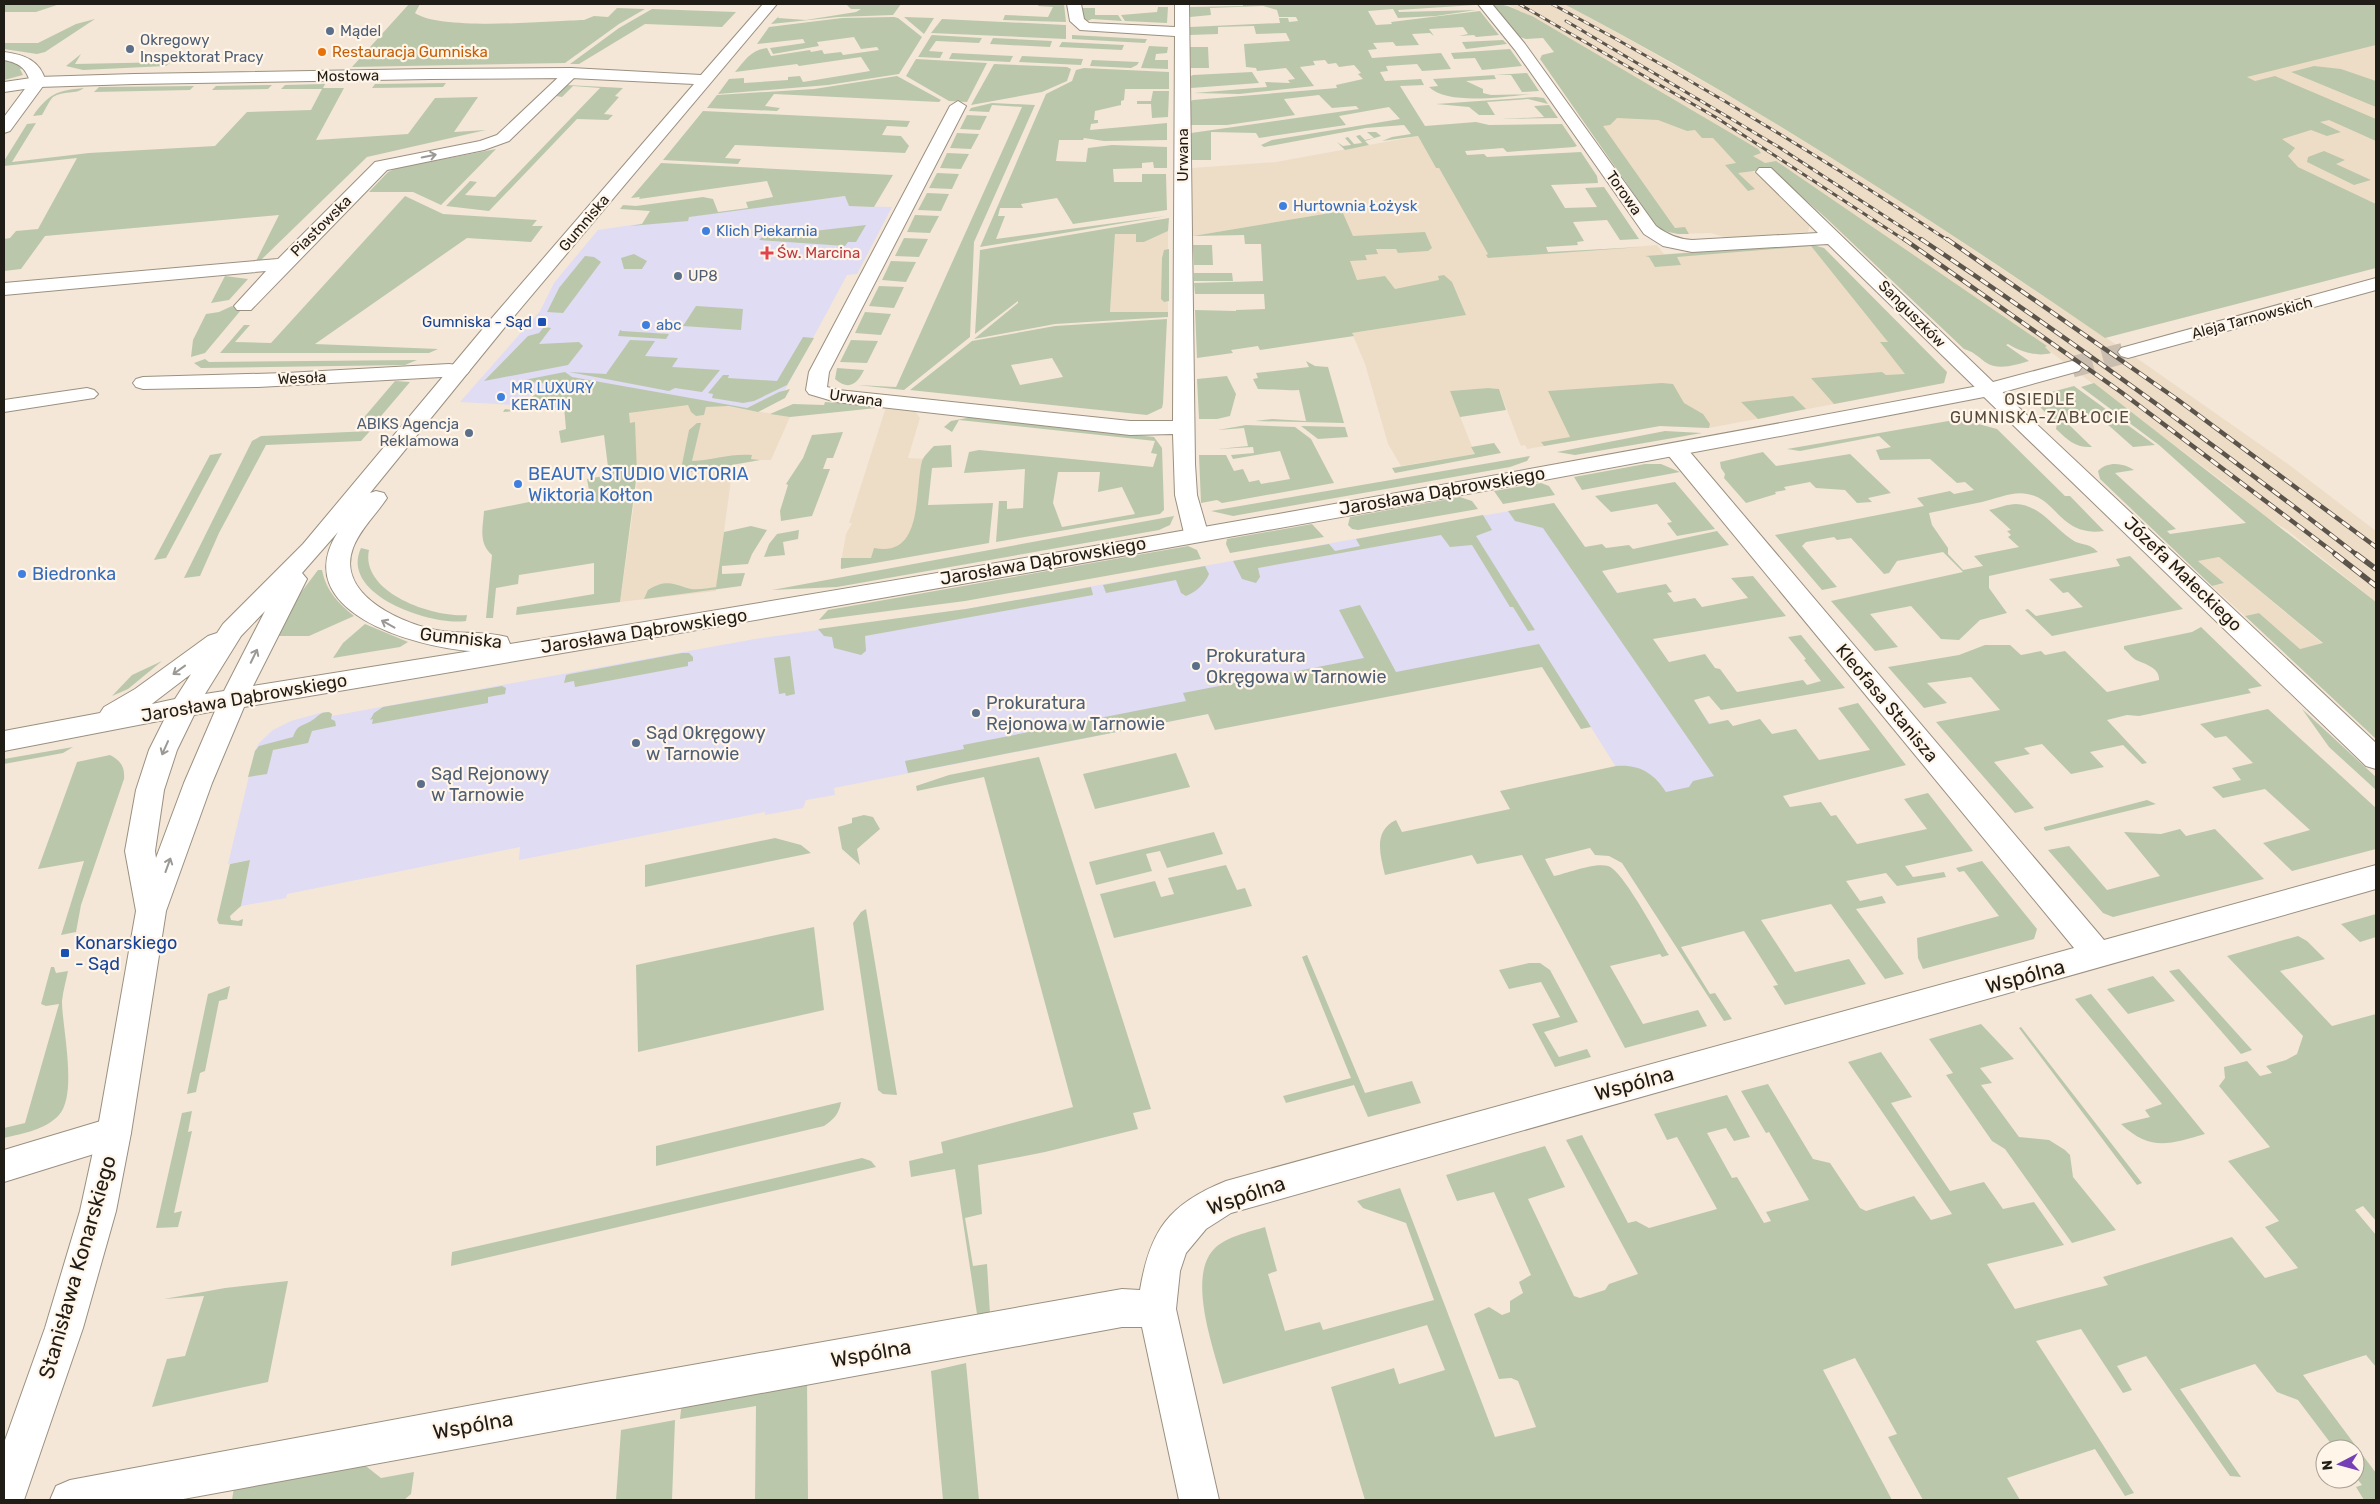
<svg xmlns="http://www.w3.org/2000/svg" width="2380" height="1504" font-family="Rubik,sans-serif">
  <style>
    .commercial { fill: #dfdcf3 }
    .built { fill: #eeddc6 }
    .green { fill: #bbc7ab; fill-rule: evenodd }
    .lines { fill: none; stroke-linecap: round; stroke-linejoin: round }
    .minor-tunnel { stroke: #cabeb0; stroke-width: 21; stroke-dasharray: 21 11; stroke-linecap: butt }
    .minor-casing { stroke: #9b9080; stroke-width: 2 }
    .tertiary-casing { stroke: #9b9080; stroke-width: 2 }
    .minor { fill: #fff; fill-rule: evenodd }
    .tertiary { fill: #fff; fill-rule: evenodd }
    .rail-far2-casing { stroke: #5b544b; stroke-width: 3 }
    .rail-far1-casing { stroke: #5b544b; stroke-width: 4.5 }
    .rail-casing { stroke: #5b544b; stroke-width: 5.5 }
    .rail-far2 { stroke: #fff5e8; stroke-width: 2; stroke-dasharray: 6; stroke-linecap: butt }
    .rail-far1 { stroke: #fff5e8; stroke-width: 3; stroke-dasharray: 9; stroke-linecap: butt }
    .rail { stroke: #fff5e8; stroke-width: 4; stroke-dasharray: 11; stroke-linecap: butt }
    .oneway { stroke: #9b9996 }
    .service-dot { fill: #5c6f8a; stroke: #fff5e8; stroke-width: 2 }
    .food-dot { fill: #e8710a; stroke: #fff5e8; stroke-width: 2 }
    .shop-dot { fill: #3f7fe0; stroke: #fff5e8; stroke-width: 2 }
    .health-dot { fill: #e0444e; stroke: #fff5e8; stroke-width: 2 }
    .transit-dot { fill: #1a4fb4; stroke: #fff5e8; stroke-width: 2 }
    .labels { text-anchor: middle; dominant-baseline: central; stroke-width: 4.5; stroke-linejoin: round; paint-order: stroke }
    .far-service-label { font-size: 15px; fill: #4e5e75; stroke: #fff5e8; text-anchor: start }
    .far-food-label { font-size: 15px; fill: #c56008; stroke: #fff5e8; text-anchor: start }
    .far-street-label { font-size: 15px; fill: #201c16; stroke: #fff5e8 }
    .far-shop-label { font-size: 15px; fill: #366cbe; stroke: #fff5e8; text-anchor: start }
    .far-health-label { font-size: 15px; fill: #be3a42; stroke: #fff5e8; text-anchor: start }
    .far-transit-label { font-size: 15px; fill: #164399; stroke: #fff5e8; text-anchor: end }
    .far-neighbourhood-label { font-size: 16px; letter-spacing: 1px; fill: #564c3e; stroke: #fff5e8 }
    .shop-label { font-size: 18px; fill: #366cbe; stroke: #fff5e8; text-anchor: start }
    .street-label { font-size: 18px; fill: #201c16; stroke: #fff5e8 }
    .service-label { font-size: 18px; fill: #4e5e75; stroke: #fff5e8; text-anchor: start }
    .transit-label { font-size: 18px; fill: #164399; stroke: #fff5e8; text-anchor: start }
    .near-street-label { font-size: 21px; fill: #201c16; stroke: #fff5e8 }
  </style>
  <rect width="100%" height="100%" fill="#f4e7d7"/>
  <g class="commercial">
    <path d="M846 196 849 206 892 207 857 274 847 275 785 390 744 409 562 377 515 405 460 402 540 311 554 283 598 230 748 208Z"/>
    <path d="M1554 503 1763 799 1652 824 1541 648 834 788 835 795 806 800 803 808 765 815V812L519 860 520 847 287 894 286 898 241 906 250 860 228 864 255 751 259 743 273 730 291 721 324 712 331 713 332 716 755 639 966 609Z"/>
  </g>
  <g class="built">
    <path d="M1507 4H1564L1607 27 1740 102 1882 189 2141 361 2288 464 2376 531V602L2287 530 2260 514 2230 487 2044 347 1772 169 1753 171 1810 224 1808 232 1727 238 1711 233 1678 234 1578 114 1686 108Z"/>
    <path d="M2376 43V204L2238 139 2237 77Z"/>
    <path d="M1418 136 1436 168H1439L1489 254 1488 258 1657 245 1664 254 1809 244 1824 248 1947 372 1944 383 1709 428 1660 426 1527 449 1525 445 1521 446 1518 439 1499 389 1488 388 1450 391 1475 454 1401 466 1388 444 1365 364 1352 333 1466 315 1344 299 1325 214 1193 236 1192 168 1276 162Z"/>
    <path d="M1168 231V312H1110L1115 234H1136V242H1144Z"/>
    <path d="M694 400 790 417 771 460H760L733 465 716 591 620 602 637 482 627 414Z"/>
    <path d="M886 407 909 409 915 411 920 418 908 458 928 459 915 555 840 568 846 534 852 523H849Z"/>
    <path d="M2219 557 2323 644 2300 649 2259 613 2245 616 2212 586 2223 584 2197 561Z"/>
  </g>
  <g class="green">
    <path d="M6 4H60L36 12H4V5Z"/>
    <path d="M409 4H420L415 13C440 31 549 21 584 20L594 16 608 17 617 8 645 9 619 24 565 63 352 67Z"/>
    <path d="M846 4H901L893 15 838 17 771 24 779 16 778 18 806 20 856 12 861 9H851Z"/>
    <path d="M1039 4H1064L1066 22 1003 20 1005 15 1048 17 1053 7 1038 6Z"/>
    <path d="M1243 4H1474L1475 5 1398 10 1399 12 1476 10 1436 16 1398 18 1393 9 1368 11 1376 25 1392 24 1391 22 1480 11 1499 35 1476 37 1474 35 1459 36 1468 34 1463 27 1429 29 1434 36 1430 33 1412 34 1419 45 1396 46 1393 42 1373 43 1377 49 1368 50 1372 58 1441 53 1451 69 1422 71 1417 64 1386 66 1388 71 1380 72 1385 81 1421 79 1424 85 1400 86 1425 126 1476 122 1489 125 1562 124 1577 146 1574 147 1507 152 1503 148 1465 151 1467 155 1484 154 1487 157 1581 152 1597 176 1598 183 1551 185 1565 208 1597 207 1585 188 1604 187 1639 239 1620 240 1607 220 1573 222 1584 241 1577 242 1578 245 1546 247 1548 252 1642 247 1488 258 1486 255 1488 254 1439 168H1436L1418 136 1382 141 1392 137 1411 134 1404 125 1366 128 1264 147 1261 145 1272 140 1400 119 1389 107 1339 116 1346 125 1259 138 1256 133 1211 132V160H1191V133L1359 109 1356 106 1332 108 1319 95 1284 99 1295 115 1227 125H1191V101L1193 100 1337 88 1336 85 1363 79 1358 74 1361 73 1354 65 1339 67 1336 63 1328 64 1325 60 1313 61 1315 65 1300 67 1314 86 1239 94 1194 93 1267 87 1265 82 1290 83 1288 80 1295 79 1286 68 1257 71 1256 68 1246 67 1244 44 1290 41 1286 33 1256 34 1254 26 1218 27V34L1190 35V27L1280 23 1279 18H1288L1289 22 1298 21 1296 17H1279L1277 10 1263 6 1210 8 1211 15 1190 17V7L1243 6Z"/>
    <path d="M1491 4C1511 4 1514 10 1532 16L1758 149 1761 153 1753 156 1765 163 1776 161 2047 346 2045 347 2051 353C2037 357 2021 352 2008 344L2006 345 2029 361C2015 365 1998 371 1985 362 1977 356 1974 352 1964 349L1826 218 1770 169 1738 173 1755 189 1748 191 1725 165 1736 163 1713 138H1702L1695 130 1687 131 1658 120 1617 118 1610 125 1603 126 1675 228 1685 227 1689 234H1678L1659 230 1540 59 1542 55 1554 52 1543 38 1526 39 1517 36Z"/>
    <path d="M1564 4H2376V45L2247 77 2255 81 2275 76 2376 119V141L2329 120 2320 122 2341 132 2327 136 2311 130 2282 139 2295 148 2288 156 2298 167 2376 204V268L2105 338C1930 218 1752 102 1564 4Z"/>
    <path d="M1158 7H1168L1167 23 1125 21 1121 15 1157 12Z"/>
    <path d="M1080 8H1095V15H1118L1122 21 1092 19 1085 22Z"/>
    <path d="M652 9 736 12 722 27 645 24 579 64H570L619 28Z"/>
    <path d="M894 17 898 18 922 37 899 74 828 85 718 94 729 79 744 78V83L788 80V77L800 76 803 82 870 71 861 57 799 66 797 64 735 72C745 60 751 50 767 48L771 56 810 50 811 52 822 50 824 54 841 52 843 55 879 50 877 47 861 49 854 37 817 42 819 46 773 54 770 48 805 43 803 39 757 44 769 27 842 18Z"/>
    <path d="M904 17 934 18 924 34Z"/>
    <path d="M95 19 45 52 37 54 4 49V43H38L76 24Z"/>
    <path d="M942 19 1066 25V39L931 33Z"/>
    <path d="M1072 35 1145 39H1147L1145 43 1072 39Z"/>
    <path d="M931 36 932 35 982 38 979 43 936 41 929 51 943 52 940 58 918 57Z"/>
    <path d="M993 38 1052 41 1050 47 990 44Z"/>
    <path d="M1503 40 1507 44 1466 49 1462 42Z"/>
    <path d="M1062 42 1124 45 1122 50 1059 47Z"/>
    <path d="M1149 46 1168 47 1167 53 1156 54 1155 60H1168V69L1141 68Z"/>
    <path d="M1190 47H1208L1209 68H1191Z"/>
    <path d="M1510 49 1522 66 1482 70 1475 58 1454 59 1451 53Z"/>
    <path d="M952 53 1013 56 1010 62 949 59Z"/>
    <path d="M81 54 75 64 171 62 166 66 83 70 66 66Z"/>
    <path d="M1022 56 1083 59 1081 65 1019 62Z"/>
    <path d="M4 58 28 67 20 69 23 75 4 80Z"/>
    <path d="M916 59 987 63 967 102 949 101 906 76Z"/>
    <path d="M1092 60 1139 62 1137 65 1131 68 1090 66Z"/>
    <path d="M994 64 1067 67 1071 69 1067 81 1042 92 971 105Z"/>
    <path d="M2314 66 2341 69 2376 81V107L2291 72Z"/>
    <path d="M1084 68 1169 72V89H1125L1124 100 1121 101V105L1095 111 1094 120H1098V123L1091 124 1090 130 1167 123V140L1104 141 1084 138 1083 140H1059L1056 161 1086 162 1088 148 1112 145 1167 147V168H1154L1153 162 1142 163V168L1113 169 1114 182H1142V174H1166L1167 210 1073 224 1057 198 1021 204 1023 208H1000L998 216H1005L996 239 1166 216 980 247 1046 94 1072 81 1076 70Z"/>
    <path d="M1252 72 1259 83 1191 88V76L1193 75Z"/>
    <path d="M1527 73 1539 91 1522 92 1511 75H1494L1496 79 1466 81 1483 89V93L1491 95 1533 94C1507 96 1448 106 1429 87L1438 86 1433 79Z"/>
    <path d="M897 76 941 100 939 102 774 94 765 106 780 108 777 111 707 108 717 95 814 89Z"/>
    <path d="M446 83 443 87 372 88 375 84Z"/>
    <path d="M325 84 323 88H344L316 140 408 134 435 98 478 97 454 132 486 130 367 157 261 260 256 261 279 215 45 236 21 269 4 271V239L10 238 16 231 38 229 77 158 4 166V161L27 124 36 123 12 162 89 153 215 146 247 112 311 110 322 89H281L285 85Z"/>
    <path d="M272 85 268 89 212 90 216 86Z"/>
    <path d="M567 85 623 88 615 96 619 97 604 114 613 115 608 120 577 119 489 211 446 206 470 181 477 182 465 195 495 197 600 88 573 86 562 97 556 96Z"/>
    <path d="M194 86 190 90 94 92 99 87Z"/>
    <path d="M84 88C76 95 63 90 53 97 49 101 45 110 42 115L33 116C48 94 58 90 84 88Z"/>
    <path d="M1153 91H1169L1168 117 1152 118 1151 104H1137V101H1151Z"/>
    <path d="M1536 97 1544 98 1548 104 1528 99 1487 102 1495 115H1479L1469 107 1436 104Z"/>
    <path d="M992 103 1035 105 974 242 970 337 904 390 857 385 896 387 897 385 1022 107 992 105 989 112 969 111 971 108Z"/>
    <path d="M1549 105 1558 118 1501 119 1544 117 1534 106Z"/>
    <path d="M703 111 910 121 907 127 887 126 882 135 901 136 909 146 905 153 735 145 725 158 741 159 738 164 663 160Z"/>
    <path d="M967 115 987 116 980 130 960 129Z"/>
    <path d="M1367 132H1376L1381 136 1365 141 1369 145 1345 150 1337 142 1343 146 1351 145 1345 138 1348 137 1354 144 1362 143 1356 136 1360 135 1365 140 1374 138Z"/>
    <path d="M957 133 979 134 971 149 950 148Z"/>
    <path d="M496 149 441 205 413 192H369L388 172 397 168Z"/>
    <path d="M2324 151 2345 160 2336 164 2371 180 2354 185 2307 162 2308 157Z"/>
    <path d="M947 153 969 154 961 169 940 168Z"/>
    <path d="M661 163 893 175 874 207 849 206 845 196 689 217 688 221 630 226 642 224 650 211 620 209 623 205 636 206 703 197 713 199 718 212 748 208 746 202 773 197 767 181 639 199 640 197 631 198Z"/>
    <path d="M937 173 959 174 952 189 929 188Z"/>
    <path d="M927 193 949 194 941 211 918 210Z"/>
    <path d="M405 196 443 214 537 220 532 226H543L531 242 467 238 315 344 438 349 429 353H220L244 325H250L235 342 271 343Z"/>
    <path d="M1342 211 1353 236 1425 232 1432 248 1428 251 1398 253 1396 249H1376L1378 254 1365 255 1367 260 1350 261 1357 280 1385 276 1395 289 1439 280 1438 276 1444 275 1452 282 1466 315 1352 333 1354 336 1260 350 1258 346 1231 350 1233 353 1197 358 1195 310 1236 311V310L1265 309 1264 294H1195L1194 283 1263 281 1261 244H1245L1244 235 1193 236Z"/>
    <path d="M915 215 939 216 930 233 907 232Z"/>
    <path d="M1169 218 1168 231 1144 242H1136V234H1115L1110 312H1168V317L1055 324 974 339 1018 303V301L975 334 980 250Z"/>
    <path d="M866 225 856 242H848L845 246 759 240 762 237Z"/>
    <path d="M904 238 928 239 919 257 895 256Z"/>
    <path d="M1809 244 1824 248 1947 372 1944 383 1834 404 1811 378 1882 372 1886 375 1905 374 1880 342H1888L1811 246 1677 257 1681 265 1655 267 1649 257 1645 256Z"/>
    <path d="M1193 245H1212L1213 265H1194Z"/>
    <path d="M1169 249V301L1164 302 1161 299 1162 258 1164 250Z"/>
    <path d="M634 254 647 261 642 269H624L621 258Z"/>
    <path d="M585 256 594 257 601 262 563 313 547 312 559 288Z"/>
    <path d="M891 261 916 262 906 282 882 280Z"/>
    <path d="M1194 273H1232L1233 281H1194Z"/>
    <path d="M225 276 248 279 229 300 211 303Z"/>
    <path d="M879 286 904 287 894 308 869 306Z"/>
    <path d="M232 306 241 310 205 353 191 357 193 340 206 314 219 312Z"/>
    <path d="M696 306 743 309 741 330 683 326Z"/>
    <path d="M865 312 891 314 881 335 855 333Z"/>
    <path d="M1167 319 1163 403 1162 408 1147 415 910 390 972 341 1055 326ZM1052 358 1063 377 1020 385 1011 365Z"/>
    <path d="M544 327 551 328 539 344 579 342 583 346 568 365 484 381 528 336 539 333Z"/>
    <path d="M620 330 622 331 669 334 666 339 618 336Z"/>
    <path d="M803 337 814 338 787 385 754 401 743 403 712 398 713 394 708 393 723 375H729L728 378 777 381Z"/>
    <path d="M630 340 655 341 645 356 678 358 672 367 720 370 702 392 675 388 669 391 569 372 606 374Z"/>
    <path d="M851 340 878 341 867 363 840 362Z"/>
    <path d="M205 359 209 362 417 360 405 365 201 368 194 363Z"/>
    <path d="M1306 361 1315 366 1328 367 1344 423 1255 421 1272 419 1306 421 1299 390C1285 391 1273 389 1258 389L1253 379 1258 378 1256 373 1309 367Z"/>
    <path d="M837 368 864 370C857 384 849 391 835 379Z"/>
    <path d="M565 372 572 377 747 408 779 392 790 389 785 398 758 412 729 406 706 407 704 415 696 416 691 412 688 405 629 413 630 423 635 422 637 473 620 602 516 615 517 607 594 594V563L519 575 518 584 496 588 493 618H486L492 555C478 543 483 527 484 511L589 490 587 479 609 475 604 435 561 443 559 431 566 429 564 407 503 412 505 409 512 410 551 384 519 381Z"/>
    <path d="M1227 376 1236 394 1230 416 1217 419H1199L1197 379Z"/>
    <path d="M395 381 410 382 376 422H360Z"/>
    <path d="M1662 383 1673 384 1684 403 1703 414 1710 424 1709 428 1660 426 1544 446 1541 442 1570 437 1548 391Z"/>
    <path d="M2094 383 2376 602V739L2245 616 2259 613 2300 649 2323 643 2219 557 2198 561 2224 583 2212 586 2100 479 2098 471C2108 461 2123 463 2134 470L2115 473 2176 529 2167 531 2170 534 2246 523 2159 445 2081 387Z"/>
    <path d="M2074 386 2155 445 2133 447 2097 415 2063 419 2092 447C2075 448 2068 440 2056 429L2057 424 2039 406 2038 400 2044 394Z"/>
    <path d="M1488 388 1499 389 1506 410 1460 417 1450 391Z"/>
    <path d="M1793 396 1806 409 1758 419 1741 402Z"/>
    <path d="M825 402 886 407 790 417 770 414 793 404 824 405Z"/>
    <path d="M972 417 1154 437 1162 448 1164 510 1160 514 996 542 999 501H1007V509L1023 508 1025 469 964 473 969 452 979 450 1153 467 1157 454 1151 453 1155 441 959 420 952 432 944 427 951 421ZM1058 472H1100L1098 492 1122 487 1135 514 1062 527 1053 503Z"/>
    <path d="M1960 419 1997 429 2065 496H2070L2104 531C2060 537 2057 498 2027 494 2013 491 1996 499 1982 502 1964 506 1947 509 1929 513L1932 525 1948 548V554L1963 570 1983 566 1974 556 2019 547 2008 537 2011 535 2007 531 2011 530 1989 510C1998 508 2008 504 2016 504 2040 505 2053 527 2071 539 2082 547 2087 541 2098 552L1989 576V588L2007 613 1980 620 1959 640 1941 639 1911 606 1870 614 1898 647 1875 651 1831 601 1963 572 1943 552 1897 561 1889 573 1884 574 1851 538 1837 540 1834 537 1806 542 1802 546 1837 587 1822 590 1775 535 1924 506 1917 498 1950 491 1954 494 1974 490 1965 482 1957 483 1930 459 1880 460 1876 450 1891 447 1879 436 1800 451 1787 449Z"/>
    <path d="M697 423H701L692 461C713 460 732 453 752 455L751 459 760 460 680 474 689 430Z"/>
    <path d="M1246 425 1295 427 1311 439 1334 483 1222 503 1217 500 1201 503 1199 455H1226L1234 471 1243 469 1249 482 1259 480 1261 484 1290 479 1280 451 1233 459 1231 455 1254 453 1253 447 1218 449 1248 446 1244 428 1218 430Z"/>
    <path d="M1301 426 1345 427 1348 437 1318 439Z"/>
    <path d="M370 431 361 441 266 445 219 533 200 576 184 578 252 441 261 436Z"/>
    <path d="M1665 431 1702 433 1575 455 1557 452Z"/>
    <path d="M843 432 833 458H827L823 469H830L812 516 781 521 780 511 788 485 786 484 803 458 812 435Z"/>
    <path d="M1494 443 1501 453 1395 473 1392 468 1475 454 1471 447Z"/>
    <path d="M951 445 952 467 932 468 928 505 993 503 989 543 841 569V558H871L874 548C924 558 914 492 922 461 924 456 930 450 934 446Z"/>
    <path d="M1763 452 1776 466 1850 454 1891 493 1868 498 1872 502 1857 503 1845 490 1816 488 1810 482 1784 487 1786 490 1775 492 1776 494 1746 503 1724 478 1725 474 1721 468 1720 462Z"/>
    <path d="M222 453 166 558 154 560 210 455Z"/>
    <path d="M1530 456 1527 461 1510 467 1233 516 1211 511Z"/>
    <path d="M1645 464H1661L1680 472 1582 490 1574 477Z"/>
    <path d="M1675 482 1715 529 1677 536 1667 523 1672 522 1657 504 1611 512 1595 496Z"/>
    <path d="M1541 483 1549 486 1555 495 1503 504 1494 491Z"/>
    <path d="M1460 497 1472 501 1478 509 1358 530 1352 529 1348 525 1350 517Z"/>
    <path d="M1554 503 1585 547 1602 544 1606 548 1629 545 1633 549 1717 531 1729 545 1602 571 1617 593 1666 584 1672 592 1667 593 1674 602 1695 598 1702 607 1748 598 1731 578 1753 576 1786 616 1653 639 1669 662 1705 654 1715 668 1720 669 1737 692 1803 680 1807 685 1821 681 1804 660 1806 659 1788 637 1801 635 1845 688 1721 710 1709 696 1694 700 1709 724 1728 720 1733 726 1760 719 1772 734 1796 729 1819 760 1870 750 1838 708 1858 703 1906 765 1783 796 1790 807 1821 802 1831 816 1836 815 1857 844 1927 829 1904 799 1928 793 1971 848 1973 851 1905 866 1913 877 1944 872 1946 877 1897 886 1886 873 1846 881 1860 901 1882 896 1886 903 1856 909 1904 974 1885 979 1831 904 1761 920 1795 972 1849 959 1866 984 1785 1005 1773 986 1778 985 1744 931 1681 947 1710 994 1715 993 1732 1019 1724 1021 1622 863 1609 856 1595 855 1590 848 1545 859 1554 876C1567 873 1596 862 1608 866 1623 870 1659 939 1669 955L1662 957 1660 954 1610 966 1643 1024 1698 1010 1707 1026 1625 1048 1522 855 1477 864 1472 855 1385 875C1380 854 1373 831 1396 820L1402 832 1510 809 1500 791 1616 766C1639 764 1654 773 1666 792L1689 787 1693 781 1714 776 1543 528 1515 521 1508 511Z"/>
    <path d="M1483 515 1492 530 1476 536 1535 630 1528 631 1513 607H1510L1472 545 1450 547 1441 535 1258 568 1260 577 1256 583 1242 579 1233 561 1329 544 1335 551 1360 546 1356 539Z"/>
    <path d="M1174 516 1170 525 1159 530 837 587 772 590Z"/>
    <path d="M1312 524 1324 537 1230 553 1226 544 1227 539Z"/>
    <path d="M751 526 767 530 752 554 748 564 722 566V574L745 573 741 586 644 599 648 590C665 580 670 583 687 588 695 591 707 588 716 587L724 532Z"/>
    <path d="M799 530 798 539 783 542 785 555 764 557 769 544 777 534Z"/>
    <path d="M1188 546 1197 550 1201 559 965 601 819 620 828 610Z"/>
    <path d="M361 548 369 550C360 593 434 618 467 615L466 621C431 626 339 595 361 548Z"/>
    <path d="M2130 556 2183 609 2052 636 2025 610 2028 609 2036 616 2083 607 2068 592 2063 593 2049 579 2120 566 2116 559Z"/>
    <path d="M1205 566 1209 574C1205 584 1196 592 1186 596L1181 593 1176 580 1106 593 1103 585Z"/>
    <path d="M318 570H322C326 591 338 603 354 616L309 636H276L299 595Z"/>
    <path d="M1091 587 1093 595 865 636 866 651 861 655 834 648 832 637 824 636 818 629 966 609Z"/>
    <path d="M1360 605 1396 672 1539 644 1591 727 1581 729 1542 667 1215 730 1208 714 908 773 905 761 964 749 963 745 1186 701 1183 693 1364 658 1339 610Z"/>
    <path d="M365 624 408 642 400 647 333 658 343 643Z"/>
    <path d="M2201 627 2262 686 2248 689 2251 693 2139 716 2127 715 2107 720 2147 763 2142 764 2123 745 2090 752 2104 767 2071 774 2042 744 2024 748 2030 754 1994 762 2034 808 2015 813 1936 722 2000 710 1971 677 1927 683 1947 703 1924 708 1888 667 1959 655 1985 645H2010L2021 655 2041 651 2045 655 2065 651 2107 692 2159 680C2160 668 2145 664 2136 660 2132 658 2128 652 2124 649V646L2192 632Z"/>
    <path d="M682 653H689L693 657V661L688 662V666L575 687 574 681 564 683 566 675 570 674Z"/>
    <path d="M790 656 795 694 786 696 785 693 779 694 774 658Z"/>
    <path d="M162 661 128 689 112 696 132 675Z"/>
    <path d="M502 686 506 688 505 694 488 697V703L372 724 373 719 370 720 374 713 383 707Z"/>
    <path d="M2268 709 2376 808V849L2292 871 2263 843 2310 830 2265 789 2223 798 2212 787 2241 780 2232 768 2253 763 2226 736 2215 738 2200 724Z"/>
    <path d="M2302 709 2376 777V790L2329 747Z"/>
    <path d="M329 712 332 714 331 719 335 721 336 726 312 731 308 743 273 750 267 774 248 777 255 751 259 746 293 737C298 724 301 727 311 721 318 717 319 712 329 712Z"/>
    <path d="M73 747 63 753 4 764V759Z"/>
    <path d="M1176 753 1190 787 1095 809 1083 774Z"/>
    <path d="M110 755C121 761 125 767 124 779L81 905 76 932 61 935 84 861 38 869 77 762Z"/>
    <path d="M1039 757 1151 1109 1133 1113 1138 1129 1045 1152 978 1165 982 1214 965 1218 973 1266 987 1264 990 1314 955 1319 977 1314 955 1169 911 1177 909 1161 943 1153 941 1142 1073 1107 984 777 917 791 916 786 949 775Z"/>
    <path d="M2147 800 2156 804 2046 831 2044 829V827Z"/>
    <path d="M864 815 873 817 880 829 857 849 860 865 842 849 838 827 852 823V818Z"/>
    <path d="M2180 829 2186 836 2215 829 2264 879 2113 917 2103 913 2048 850 2069 846 2107 890 2160 876 2124 832 2161 834Z"/>
    <path d="M1214 832 1223 854 1167 868 1160 851 1146 854 1152 871 1096 885 1089 862Z"/>
    <path d="M775 838 801 845 811 853 645 887V865Z"/>
    <path d="M250 860 241 906 230 916 231 920 238 921 243 919 242 926 219 924 217 920 230 864Z"/>
    <path d="M1982 861 2037 929 2034 939 1923 969 1918 958 1917 938 1999 916 1964 871 1959 872 1956 868Z"/>
    <path d="M1226 865 1237 890 1245 888 1252 906 1114 938 1100 894 1155 881 1161 897 1174 894 1168 878Z"/>
    <path d="M866 909 897 1095 883 1094 878 1090 853 923 861 912Z"/>
    <path d="M2376 914V937L2360 942 2341 924Z"/>
    <path d="M814 927 824 1010 638 1052 636 965Z"/>
    <path d="M2298 936 2307 941 2325 959 2280 971 2332 1026 2376 1014V1221L2363 1206 2355 1210 2376 1235V1367L2366 1355 2303 1375 2376 1473V1500H2364L2356 1487 2362 1485 2355 1476V1449H2335L2298 1400 2277 1392 2255 1364 2180 1389 2241 1477 2230 1476 2146 1356 2117 1366 2132 1390 2123 1393 2081 1329 2036 1341 2134 1493 2125 1496 2095 1449 2007 1478 2020 1500H1923L1888 1437 1897 1434 1855 1358 1823 1370 1892 1500H1365L1331 1387 1394 1368 1399 1384 1445 1370 1427 1325 1223 1384C1214 1349 1186 1276 1215 1248 1226 1237 1249 1232 1265 1227L1277 1271 1268 1274 1285 1331 1320 1322 1323 1330 1434 1300 1406 1223 1363 1208 1357 1201 1400 1188 1495 1437 1536 1427 1518 1381 1511 1378 1499 1379 1474 1314 1489 1307 1502 1315 1510 1312V1301L1523 1293 1519 1282 1531 1275 1494 1192 1457 1201 1446 1175 1545 1146 1565 1187 1528 1199 1574 1296 1580 1298 1605 1290 1609 1284 1638 1274 1566 1140 1582 1135 1628 1223 1636 1221 1649 1228 1717 1209 1677 1137 1667 1140 1654 1114 1727 1095 1750 1137 1734 1141 1726 1128 1707 1133 1732 1178 1737 1177 1764 1223 1771 1221 1766 1212 1809 1200 1769 1132 1766 1133 1741 1091 1768 1084 1813 1159 1830 1163 1860 1208 1866 1211 1914 1196 1931 1220 1952 1214 1848 1062 1881 1052 1912 1097 1891 1103 1950 1191 1984 1182 2003 1209 2034 1202 2064 1245 1987 1264 2015 1309 2108 1285 2103 1277 2232 1237 2265 1278 2298 1268 2265 1227 2279 1221 2228 1161 2270 1147 2219 1086 2225 1078 2224 1067 2247 1061 2260 1076 2272 1073 2266 1066 2286 1060 2297 1054 2303 1036 2227 956Z"/>
    <path d="M1307 955 1365 1093 1412 1081 1421 1103 1368 1117 1354 1085 1286 1103 1283 1096 1351 1078 1302 957Z"/>
    <path d="M1529 963H1540L1550 970 1578 1022 1544 1032 1559 1057 1587 1049 1591 1057 1555 1067 1532 1024 1560 1017 1541 982 1509 989 1499 970Z"/>
    <path d="M51 967H54L56 973 68 971C66 981 63 991 62 1001 62 1027 78 1094 59 1115 45 1130 24 1133 4 1138V1128L25 1123 59 1004 46 1006 41 1004Z"/>
    <path d="M2179 969 2252 1050 2241 1054 2169 971Z"/>
    <path d="M2153 976 2175 1001 2128 1014 2107 989Z"/>
    <path d="M230 986 227 999 219 1001 205 1071 200 1073 196 1092 187 1094 208 994Z"/>
    <path d="M2091 994 2205 1134C2170 1144 2151 1152 2121 1124L2150 1117 2145 1110 2162 1104 2075 999Z"/>
    <path d="M1981 1024 2014 1059 1980 1068 1992 1083 1981 1085 2019 1137 2049 1140 2065 1150 2070 1155 2073 1177 2116 1230 2072 1243 2005 1149 1992 1141 1946 1075 1953 1073 1929 1039Z"/>
    <path d="M2021 1027 2142 1183 2137 1185 2019 1028Z"/>
    <path d="M841 1102C839 1114 834 1119 824 1126L656 1166V1146Z"/>
    <path d="M192 1111 188 1132 192 1131 174 1213 182 1211 178 1227 156 1228 182 1113Z"/>
    <path d="M862 1158 871 1161 876 1167 451 1266 452 1252Z"/>
    <path d="M288 1281 268 1382 152 1407 167 1359 185 1356 204 1296 164 1299 225 1288Z"/>
    <path d="M966 1363 979 1500H943L931 1371Z"/>
    <path d="M807 1378 808 1500H755L756 1406 680 1419 682 1401Z"/>
    <path d="M675 1420 672 1500H616L621 1430Z"/>
    <path d="M362 1463 381 1478 414 1472 411 1494 404 1500H232L234 1487Z"/>
  </g>
  <g class="lines">
    <path class="minor-tunnel" d="M2072 367 2128 352"/>
    <g class="minor-casing">
      <g id="minor">
        <path d="M1067 4H1081L1084 19 1089 23 1175 27V4H1189L1195 464 1197 495 1208 533 1204 538 1196 540 1188 538 1184 533 1175 495 1173 434 1130 435 836 402 809 394 806 390 809 372 950 106 958 101 966 106 829 372 827 387 838 390 1130 421H1173L1175 36 1080 30 1070 21Z"/>
        <path d="M1478 4H1492L1525 44 1656 226C1668 235 1678 239 1692 240L1818 233 1756 172 1759 168H1771L1993 382 2072 361 2079 363 2082 367 2079 371 1996 394 1989 396 1982 394 1828 244 1692 252 1663 246 1644 234 1515 50Z"/>
        <path d="M4 52C25 55 40 60 46 82L10 131 4 133V117L30 82C26 67 18 63 4 60Z"/>
        <path d="M571 68 579 73 576 76 509 141 484 150 387 170 251 310H237L234 306 266 271 4 295V283L278 259 375 162 480 141 497 135 566 70Z"/>
        <path d="M2376 278V290L2128 358 2121 356 2118 352 2121 348Z"/>
        <path d="M449 364 467 366 470 370 467 374 460 376 258 387 143 389 136 387 133 383 136 379 143 377 286 373Z"/>
        <path d="M87 388 94 390 98 394 94 398 4 412V400Z"/>
        <path d="M1676 443 1684 445 2104 940 2376 865V889L1231 1213 1206 1229 1186 1253 1180 1271 1176 1309 1219 1500H1179L1142 1327H1122L178 1500H50L56 1486 70 1480 591 1383 1122 1289 1140 1290C1150 1230 1169 1204 1226 1181L2074 948 1668 455 1665 450 1668 445Z"/>
        <path d="M114 1117 126 1122 131 1133 126 1144 4 1182V1150Z"/>
      </g>
    </g>
    <g class="tertiary-casing">
      <path id="tertiary" d="M763 4H777L505 327 370 493 376 491 384 493 387 498C376 515 360 529 353 548 335 596 406 626 442 631 463 634 486 631 507 637L510 644C1004 564 1497 477 1989 384L1996 386 2376 743V769L2366 766 1984 397C1406 509 825 609 244 707L212 783 166 911 131 1133 116 1211 83 1328 24 1500H4V1443L45 1328 80 1211 97 1133 136 911 125 851 136 790 149 750 164 720 4 751V731L100 713 104 707 135 689 208 636 217 633 223 624 303 544 491 319 694 84 571 78 430 79 134 84 38 87 4 92V82L38 77 134 74 430 69 571 68 701 75ZM338 532C287 611 414 647 471 651L253 686 307 579 302 573ZM265 611 224 691 205 694 241 636ZM191 674 175 699 152 704 153 703ZM215 711 184 783 156 858 155 851 164 790 177 750 194 715Z"/>
    </g>
    <use href="#minor" class="minor"/>
    <use href="#tertiary" class="tertiary"/>
    <g class="rail-far2-casing">
      <g id="rail-far2">
        <path d="M1519 4 1717 118 1906 241"/>
        <path d="M1552 4C1688 77 1820 156 1949 241"/>
        <path d="M1566 21 1777 146 1923 241"/>
      </g>
    </g>
    <g class="rail-far1-casing">
      <g id="rail-far1">
        <path d="M1904 239 2121 392 2337 555"/>
        <path d="M1921 239C2070 339 2215 445 2357 555"/>
        <path d="M1947 239 2178 400 2376 547"/>
      </g>
    </g>
    <g class="rail-casing">
      <g id="rail">
        <path d="M2335 554 2376 586"/>
        <path d="M2356 554 2376 569"/>
      </g>
    </g>
    <use href="#rail-far2" class="rail-far2"/>
    <use href="#rail-far1" class="rail-far1"/>
    <use href="#rail" class="rail"/>
  </g>
  <defs><path id="oneway-shaft" d="M-6 0H5M1.5-3L5.5 0L1.5 3" fill="none" stroke-width="1.6" stroke-linecap="round" stroke-linejoin="round" transform="scale(1.25)"/></defs>
  <g class="oneway">
    <use href="#oneway-shaft" transform="translate(429 156) rotate(-11)"/>
    <use href="#oneway-shaft" transform="translate(388 624) rotate(-151)"/>
    <use href="#oneway-shaft" transform="translate(254 656) rotate(-64)"/>
    <use href="#oneway-shaft" transform="translate(179 670) rotate(144)"/>
    <use href="#oneway-shaft" transform="translate(165 748) rotate(114)"/>
    <use href="#oneway-shaft" transform="translate(168 865) rotate(-70)"/>
  </g>
  <g class="service-dot">
    <circle cx="330" cy="31" r="5"/>
    <circle cx="130" cy="49" r="5"/>
    <circle cx="678" cy="276" r="5"/>
    <circle cx="469" cy="433" r="5"/>
    <circle cx="1196" cy="666" r="5"/>
    <circle cx="976" cy="713" r="5"/>
    <circle cx="636" cy="743" r="5"/>
    <circle cx="421" cy="784" r="5"/>
  </g>
  <circle class="food-dot" cx="322" cy="52" r="5"/>
  <g class="shop-dot">
    <circle cx="1283" cy="206" r="5"/>
    <circle cx="706" cy="231" r="5"/>
    <circle cx="646" cy="325" r="5"/>
    <circle cx="501" cy="397" r="5"/>
    <circle cx="518" cy="484" r="5"/>
    <circle cx="22" cy="574" r="5"/>
  </g>
  <path class="health-dot" d="M764.5 245.5h5v5h5v5h-5v5h-5v-5h-5v-5h5z"/>
  <g class="transit-dot">
    <rect x="537" y="317" width="10" height="10" rx="2.5"/>
    <rect x="60" y="948" width="10" height="10" rx="2.5"/>
  </g>
  <g class="labels">
    <g class="far-service-label">
      <text x="340" y="31">Mądel</text>
      <text x="140" y="40">Okregowy<tspan x="140" dy="17">Inspektorat Pracy</tspan></text>
      <text x="688" y="276">UP8</text>
      <text x="459" y="424" text-anchor="end">ABIKS Agencja<tspan x="459" dy="17">Reklamowa</tspan></text>
    </g>
    <g class="far-food-label">
      <text x="332" y="52">Restauracja Gumniska</text>
    </g>
    <g class="far-street-label">
      <text transform="translate(348 76) rotate(-1)">Mostowa</text>
      <text transform="translate(1183 155) rotate(-90)">Urwana</text>
      <text transform="translate(1624 193) rotate(55)">Torowa</text>
      <text transform="translate(584 223) rotate(-50)">Gumniska</text>
      <text transform="translate(321 226) rotate(-45)">Piastowska</text>
      <text transform="translate(1912 314) rotate(45)">Sanguszków</text>
      <text transform="translate(2252 318) rotate(-15)">Aleja Tarnowskich</text>
      <text transform="translate(302 378) rotate(-3)">Wesoła</text>
      <text transform="translate(856 398) rotate(8)">Urwana</text>
    </g>
    <g class="far-shop-label">
      <text x="1293" y="206">Hurtownia Łożysk</text>
      <text x="716" y="231">Klich Piekarnia</text>
      <text x="656" y="325">abc</text>
      <text x="511" y="388">MR LUXURY<tspan x="511" dy="17">KERATIN</tspan></text>
    </g>
    <g class="far-health-label">
      <text x="777" y="253">Św. Marcina</text>
    </g>
    <g class="far-transit-label">
      <text x="532" y="322">Gumniska - Sąd</text>
    </g>
    <g class="far-neighbourhood-label">
      <text x="2040" y="399">OSIEDLE<tspan x="2040" dy="18">GUMNISKA-ZABŁOCIE</tspan></text>
    </g>
    <g class="shop-label">
      <text x="528" y="474">BEAUTY STUDIO VICTORIA<tspan x="528" dy="21">Wiktoria Kołton</tspan></text>
      <text x="32" y="574">Biedronka</text>
    </g>
    <g class="street-label">
      <text transform="translate(1442 491) rotate(-10)">Jarosława Dąbrowskiego</text>
      <text transform="translate(1043 561) rotate(-10)">Jarosława Dąbrowskiego</text>
      <text transform="translate(2183 574) rotate(44)">Józefa Małeckiego</text>
      <text transform="translate(644 631) rotate(-9)">Jarosława Dąbrowskiego</text>
      <text transform="translate(461 638) rotate(6)">Gumniska</text>
      <text transform="translate(244 698) rotate(-10)">Jarosława Dąbrowskiego</text>
      <text transform="translate(1887 703) rotate(50)">Kleofasa Stanisza</text>
    </g>
    <g class="service-label">
      <text x="1206" y="656">Prokuratura<tspan x="1206" dy="21">Okręgowa w Tarnowie</tspan></text>
      <text x="986" y="703">Prokuratura<tspan x="986" dy="21">Rejonowa w Tarnowie</tspan></text>
      <text x="646" y="733">Sąd Okręgowy<tspan x="646" dy="21">w Tarnowie</tspan></text>
      <text x="431" y="774">Sąd Rejonowy<tspan x="431" dy="21">w Tarnowie</tspan></text>
    </g>
    <g class="transit-label">
      <text x="75" y="943">Konarskiego<tspan x="75" dy="21">- Sąd</tspan></text>
    </g>
    <g class="near-street-label">
      <text transform="translate(2025 976) rotate(-15)">Wspólna</text>
      <text transform="translate(1634 1083) rotate(-15)">Wspólna</text>
      <text transform="translate(1246 1195) rotate(-19)">Wspólna</text>
      <text transform="translate(77 1267) rotate(-74)">Stanisława Konarskiego</text>
      <text transform="translate(871 1353) rotate(-10)">Wspólna</text>
      <text transform="translate(473 1425) rotate(-10)">Wspólna</text>
    </g>
  </g>
  <rect width="2380" height="1504" fill="none" stroke="#201c16" stroke-width="10"/>
  <g transform="translate(2340 1464) rotate(264)"><circle r="24" fill="#fff5e8" stroke="#a69e94"/>
  <path d="M0-4L9 19L0 12L-9 19Z" fill="#753fb6"/>
  <text y="-8" font-size="14" font-weight="bold" text-anchor="middle" fill="#201c16">N</text>
  </g>
</svg>
